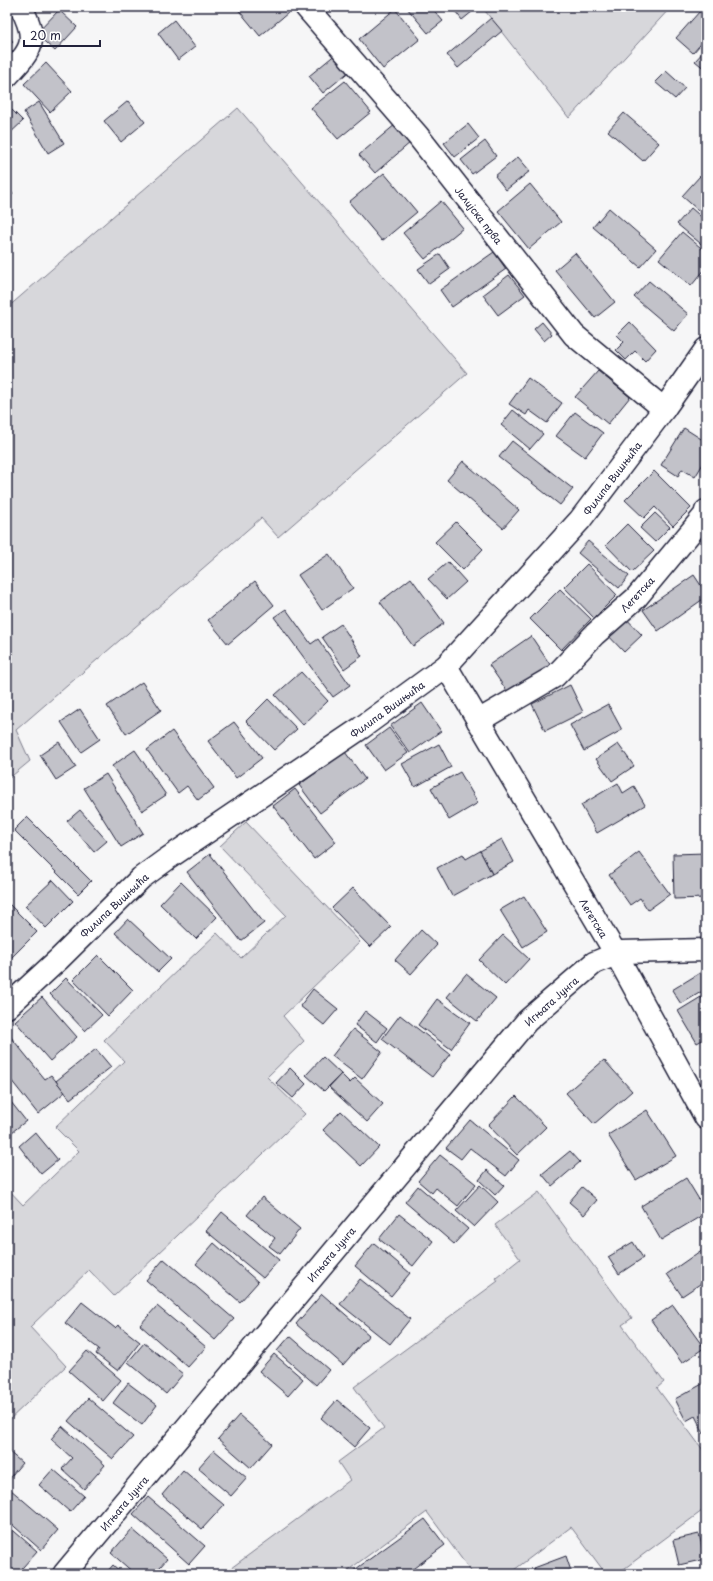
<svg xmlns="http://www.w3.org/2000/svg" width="713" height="1581" font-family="'Playpen Sans',sans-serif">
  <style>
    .green { fill: #d7d7db; stroke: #7c7c8b }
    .building { fill: #c2c2c9; stroke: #22223b }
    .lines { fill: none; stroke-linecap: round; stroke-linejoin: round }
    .minor-casing { stroke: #22223b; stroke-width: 25 }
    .minor { stroke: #fff; stroke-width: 22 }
    .labels { text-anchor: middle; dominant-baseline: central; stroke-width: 4; stroke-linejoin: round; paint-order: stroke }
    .street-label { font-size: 10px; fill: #22223b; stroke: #fff }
  </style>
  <rect width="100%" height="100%" fill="#f6f6f7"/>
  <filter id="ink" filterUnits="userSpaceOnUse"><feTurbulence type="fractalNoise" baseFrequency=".025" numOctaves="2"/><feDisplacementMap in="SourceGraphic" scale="8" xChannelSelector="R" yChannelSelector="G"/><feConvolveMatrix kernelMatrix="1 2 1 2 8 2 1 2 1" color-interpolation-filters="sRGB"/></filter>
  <g filter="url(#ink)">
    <g class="green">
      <path d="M482 7H671L569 118Z"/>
      <path d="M238 108 467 373 278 537 261 518 16 730 30 761 7 780V308Z"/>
      <path d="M246 822 360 942 283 1016 304 1041 267 1077 305 1114 114 1296 89 1270 30 1327 66 1366 7 1422V1188L23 1205 79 1151 55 1127 124 1061 104 1040 217 933 241 958 286 915 220 846Z"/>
      <path d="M539 1192 632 1318 622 1325 664 1382 657 1388 706 1454V1508L617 1574H606L571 1527 510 1573 511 1574H473L427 1512 343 1574H223L350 1480 338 1462 384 1428 354 1387 498 1281 496 1278 520 1259 495 1225Z"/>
    </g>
    <g class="building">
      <path d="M236 7H283L288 13 260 36Z"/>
      <path d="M409 7H431L443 21 428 33 407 8Z"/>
      <path d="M452 7H478L462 20Z"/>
      <path d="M395 9 420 39 383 69 359 39Z"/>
      <path d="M59 10 77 27 55 51 36 34Z"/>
      <path d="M700 11 706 16V38L693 53 676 38Z"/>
      <path d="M491 18 502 31 458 68 447 55Z"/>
      <path d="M174 20 195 47 178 60 158 33Z"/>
      <path d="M7 32 13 42 7 46Z"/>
      <path d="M706 49V70L695 61Z"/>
      <path d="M337 53 351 70 323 93 309 76Z"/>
      <path d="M46 63 72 91 50 112 24 84Z"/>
      <path d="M666 71 685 88 675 99 655 82Z"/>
      <path d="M345 81 371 112 338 139 311 108Z"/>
      <path d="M128 101 145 122 121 142 104 121Z"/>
      <path d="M39 102 64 143 48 153 24 112Z"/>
      <path d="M7 105 23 121 7 136Z"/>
      <path d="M624 113 659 143 643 161 608 131Z"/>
      <path d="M396 124 411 142 375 173 359 155Z"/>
      <path d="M468 124 479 138 455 157 444 143Z"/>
      <path d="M485 141 496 156 472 174 461 160Z"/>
      <path d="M518 157 530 171 506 190 495 176Z"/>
      <path d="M384 173 417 212 382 241 349 202Z"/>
      <path d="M700 176 706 182V217L682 196Z"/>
      <path d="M530 184 561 222 529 249 498 211Z"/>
      <path d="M7 187 13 194 7 199Z"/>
      <path d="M441 201 463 228 425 259 403 233Z"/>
      <path d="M609 208 656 249 640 267 593 227Z"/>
      <path d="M691 208 706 221V248L677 224Z"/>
      <path d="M682 232 706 252V268L691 286 659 259Z"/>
      <path d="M494 252 506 269 452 307 440 290Z"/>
      <path d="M575 253 615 302 595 318 555 270Z"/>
      <path d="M440 254 450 269 429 284 418 269Z"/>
      <path d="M509 275 525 295 498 315 483 295Z"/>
      <path d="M649 281 688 314 674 331 634 297Z"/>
      <path d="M542 322 552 334 544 341 534 329Z"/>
      <path d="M630 322 656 349 645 361 635 351 626 360 616 350 624 342 617 335Z"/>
      <path d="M598 371 630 397 608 424 575 397Z"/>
      <path d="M528 378 562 403 547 423 529 410 526 415 509 404Z"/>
      <path d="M513 410 543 434 530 449 501 425Z"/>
      <path d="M575 412 603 433 585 457 556 436Z"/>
      <path d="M684 428 706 442V459L695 477 682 469 678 476 661 465Z"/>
      <path d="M512 441 573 489 560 505 499 457Z"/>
      <path d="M463 461 519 510 503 528 447 480Z"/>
      <path d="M654 471 691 508 673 526 655 507 644 518 625 500Z"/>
      <path d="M655 513 670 527 655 542 640 528Z"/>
      <path d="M456 522 483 549 463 570 435 542Z"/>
      <path d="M627 524 654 551 632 572 606 545Z"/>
      <path d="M588 541 629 576 619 588 578 553Z"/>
      <path d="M329 554 353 588 322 610 298 575Z"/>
      <path d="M448 562 466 582 447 599 428 579Z"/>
      <path d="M587 564 617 595 594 618 564 587Z"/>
      <path d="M694 575 706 593V597L658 631 643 610Z"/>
      <path d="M411 578 444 623 413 646 380 602Z"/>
      <path d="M255 581 274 605 228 644 208 620Z"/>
      <path d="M560 589 591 619 561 650 530 619Z"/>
      <path d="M286 609 311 644 318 639 350 685 333 697 274 617Z"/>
      <path d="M622 614 642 635 624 652 604 631Z"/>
      <path d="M341 624 362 656 344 669 322 637Z"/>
      <path d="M531 636 553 669 511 697 489 665Z"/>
      <path d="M301 672 328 701 303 725 275 695Z"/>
      <path d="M142 682 161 710 126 734 107 706Z"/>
      <path d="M570 685 583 712 545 731 532 704Z"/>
      <path d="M268 699 297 729 274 750 246 721Z"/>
      <path d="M422 703 441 731 410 753 390 726Z"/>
      <path d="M608 704 622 730 584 751 570 725Z"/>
      <path d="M80 709 100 739 81 752 61 722Z"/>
      <path d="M234 722 262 758 236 778 208 741Z"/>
      <path d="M389 728 408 753 384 770 366 745Z"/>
      <path d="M172 731 214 788 198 800 187 786 178 793 147 750Z"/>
      <path d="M59 742 76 767 56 780 40 755Z"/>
      <path d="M439 744 451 767 415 787 402 764Z"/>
      <path d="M618 744 634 766 612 781 596 759Z"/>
      <path d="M135 750 166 795 142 811 112 766Z"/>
      <path d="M345 752 365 779 320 813 299 785Z"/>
      <path d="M460 772 478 803 449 820 431 788Z"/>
      <path d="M106 774 143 833 121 847 84 788Z"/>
      <path d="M618 783 623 793 634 786 645 805 597 833 581 805Z"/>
      <path d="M295 789 336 842 314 859 273 806Z"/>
      <path d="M80 810 107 841 94 852 67 821Z"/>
      <path d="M27 817 91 881 78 894 14 830Z"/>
      <path d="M502 839 514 862 492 874 480 851Z"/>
      <path d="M480 851 492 874 452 896 437 868 463 854 466 859Z"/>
      <path d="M639 852 670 894 648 910 640 898 630 905 609 875Z"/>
      <path d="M706 853V898L674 899 673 854Z"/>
      <path d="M210 854 264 923 241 941 187 872Z"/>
      <path d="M53 880 73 901 46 928 25 906Z"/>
      <path d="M181 882 217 917 196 939 160 904Z"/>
      <path d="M353 888 391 927 370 947 332 908Z"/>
      <path d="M524 896 547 932 523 947 500 910Z"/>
      <path d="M7 902 37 932 8 961 7 960Z"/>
      <path d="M128 919 171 959 158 972 115 933Z"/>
      <path d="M421 930 437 945 411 974 395 960Z"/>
      <path d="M503 935 529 959 505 985 479 960Z"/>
      <path d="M98 955 133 990 108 1016 73 980Z"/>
      <path d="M703 971 706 975V989L681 1004 672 990Z"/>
      <path d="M466 974 496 998 477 1021 447 997Z"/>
      <path d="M66 978 102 1015 85 1031 50 994Z"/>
      <path d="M313 989 338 1009 324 1025 300 1006Z"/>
      <path d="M42 997 77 1037 50 1061 15 1021Z"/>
      <path d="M701 997 706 1005V1038L697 1043 678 1011Z"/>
      <path d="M437 999 470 1023 451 1049 418 1025Z"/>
      <path d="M365 1011 387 1028 377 1042 355 1025Z"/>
      <path d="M400 1015 450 1054 432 1077 382 1039Z"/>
      <path d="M353 1029 382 1052 362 1079 332 1056Z"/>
      <path d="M10 1036 45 1079 51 1075 65 1092 38 1114 7 1075V1039Z"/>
      <path d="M96 1049 111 1067 70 1099 56 1081Z"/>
      <path d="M323 1057 341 1074 324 1091 306 1075Z"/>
      <path d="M604 1060 632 1091 594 1124 566 1093Z"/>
      <path d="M290 1068 306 1084 293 1098 276 1083Z"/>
      <path d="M341 1074 350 1083 355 1078 383 1104 367 1122 329 1087Z"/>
      <path d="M516 1096 546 1127 517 1155 488 1125Z"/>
      <path d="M7 1097 26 1121 7 1136Z"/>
      <path d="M647 1110 676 1156 636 1180 608 1135Z"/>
      <path d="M341 1111 379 1147 361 1166 323 1130Z"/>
      <path d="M470 1120 519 1160 506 1176 470 1148 461 1159 446 1148Z"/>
      <path d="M35 1132 58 1160 41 1174 19 1146Z"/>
      <path d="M570 1151 580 1162 552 1186 542 1174Z"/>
      <path d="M440 1155 476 1184 458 1206 436 1188 432 1193 418 1181Z"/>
      <path d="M487 1170 504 1185 495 1195 479 1180Z"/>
      <path d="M686 1178 706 1211V1213L661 1240 641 1206Z"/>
      <path d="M480 1185 498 1202 474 1227 456 1211Z"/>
      <path d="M418 1186 468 1229 454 1244 405 1202Z"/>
      <path d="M582 1187 597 1200 584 1215 569 1202Z"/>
      <path d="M262 1197 300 1229 280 1254 269 1246 275 1238 247 1215Z"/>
      <path d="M222 1212 279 1260 263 1278 206 1231Z"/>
      <path d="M399 1214 433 1241 413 1266 379 1239Z"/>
      <path d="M633 1242 643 1258 619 1274 608 1257Z"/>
      <path d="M214 1243 258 1282 240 1302 196 1264Z"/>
      <path d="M374 1243 410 1273 391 1296 355 1266Z"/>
      <path d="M706 1247V1280L682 1296 667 1274Z"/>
      <path d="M164 1259 234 1319 215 1340 146 1280Z"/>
      <path d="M360 1279 410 1319 390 1344 340 1304Z"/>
      <path d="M322 1294 369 1335 343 1365 296 1324Z"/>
      <path d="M82 1302 115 1328 118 1325 140 1342 118 1371 96 1354 99 1349 65 1323Z"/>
      <path d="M673 1305 704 1348 682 1363 651 1320Z"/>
      <path d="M157 1306 206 1347 188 1367 140 1325Z"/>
      <path d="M290 1336 329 1370 316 1385 277 1351Z"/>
      <path d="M144 1343 183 1374 166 1394 128 1362Z"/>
      <path d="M87 1351 121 1380 103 1401 69 1371Z"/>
      <path d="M274 1354 303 1379 288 1396 259 1371Z"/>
      <path d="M706 1382V1436H705L695 1416 686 1421 675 1399Z"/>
      <path d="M128 1383 157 1405 142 1425 113 1403Z"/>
      <path d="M88 1398 133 1437 113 1459 68 1421Z"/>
      <path d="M337 1400 370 1428 354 1447 321 1418Z"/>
      <path d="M239 1415 272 1444 251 1468 218 1439Z"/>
      <path d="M62 1426 105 1465 84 1489 62 1469 72 1458 51 1439Z"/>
      <path d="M7 1450 22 1463 7 1481Z"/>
      <path d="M214 1450 247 1478 231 1496 198 1468Z"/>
      <path d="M53 1469 84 1496 70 1512 39 1485Z"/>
      <path d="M183 1470 224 1505 202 1529 162 1495Z"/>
      <path d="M10 1489 58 1530 41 1550 7 1520V1492Z"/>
      <path d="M148 1497 205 1546 189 1564 133 1514Z"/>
      <path d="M425 1519 445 1545 406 1574H349Z"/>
      <path d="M7 1525 37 1551 17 1574H14L7 1568Z"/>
      <path d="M132 1529 167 1559 154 1574H135L111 1553Z"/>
      <path d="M699 1534 705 1559 679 1565 673 1540Z"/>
      <path d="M566 1556 572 1574H536L534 1568Z"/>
      <path d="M113 1565 123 1574H105Z"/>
    </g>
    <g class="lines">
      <g class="minor-casing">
        <g id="minor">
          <path d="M306 7 418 136 574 335 664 409"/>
          <path d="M7 76C32 49 39 42 21 7"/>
          <path d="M446 666 616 954 706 1118"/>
          <path d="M478 721 555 676 595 634 636 598 705 515 706 511"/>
          <path d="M7 1007 59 959 141 878 167 859 361 728 446 666 580 520 664 409 706 349"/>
          <path d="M64 1574 527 1021 594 963 621 952 706 950"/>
        </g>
      </g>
      <use href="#minor" class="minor"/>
    </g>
  </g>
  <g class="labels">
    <g class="street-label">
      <text transform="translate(479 215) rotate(52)">Јалијска прва</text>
      <text transform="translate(612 478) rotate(-53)">Филипа Вишњића</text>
      <text transform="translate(637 594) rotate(-47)">Легетска</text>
      <text transform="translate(387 709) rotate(-36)">Филипа Вишњића</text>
      <text transform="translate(114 905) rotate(-43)">Филипа Вишњића</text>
      <text transform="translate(594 918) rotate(59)">Легетска</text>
      <text transform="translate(551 1001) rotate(-42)">Игњата Јунга</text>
      <text transform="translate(331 1254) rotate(-50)">Игњата Јунга</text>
      <text transform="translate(124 1503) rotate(-50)">Игњата Јунга</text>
    </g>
  </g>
  <rect width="713" height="1581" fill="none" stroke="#fff" stroke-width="24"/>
  <rect x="12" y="12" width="689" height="1557" fill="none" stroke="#22223b" stroke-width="1.5" filter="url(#ink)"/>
  <path d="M24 40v6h76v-6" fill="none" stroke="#22223b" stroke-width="2"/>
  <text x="30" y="40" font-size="12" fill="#22223b" stroke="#ffffff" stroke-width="3" paint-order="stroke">20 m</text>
</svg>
